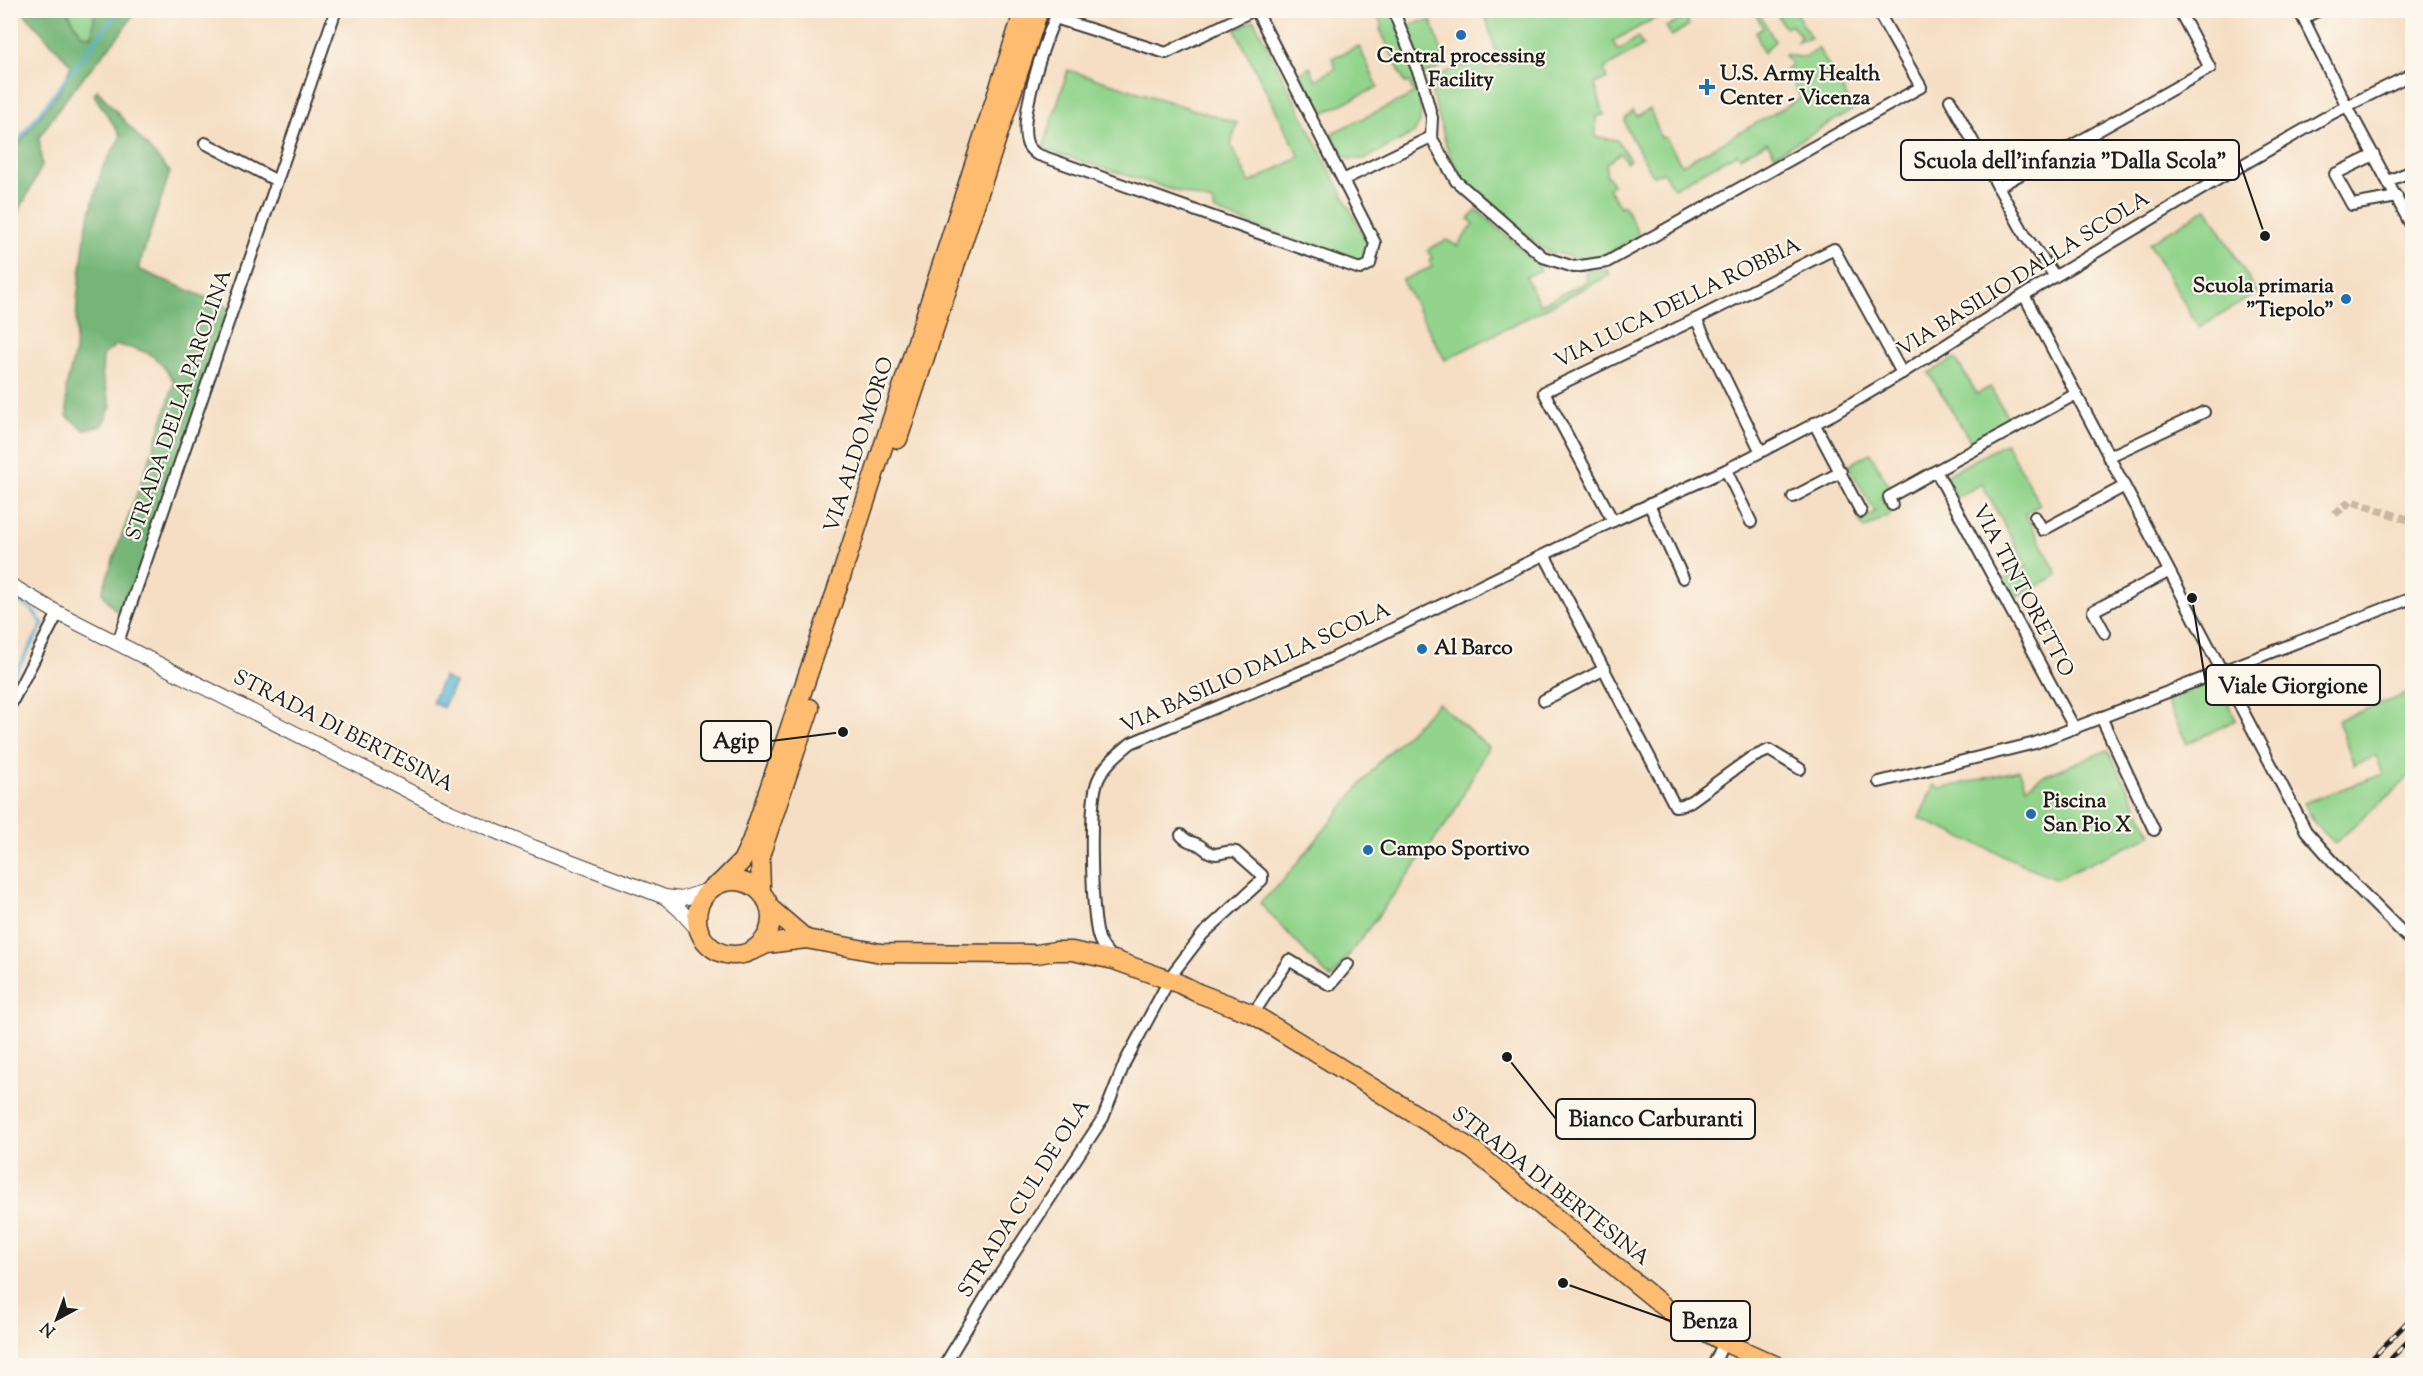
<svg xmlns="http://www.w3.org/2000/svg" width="2423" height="1376" font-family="'Sorts Mill Goudy',serif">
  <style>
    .green { fill: #92d48c; stroke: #577854; stroke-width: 1.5 }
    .forest { fill: #75b678; stroke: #48694a; stroke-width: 1.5 }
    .water { fill: #57b2d5; stroke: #3a6778; stroke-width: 1.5 }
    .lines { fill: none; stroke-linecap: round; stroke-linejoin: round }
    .stream { stroke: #57b2d5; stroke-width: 3 }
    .pedestrian-tunnel { stroke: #cab7a2; stroke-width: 8; stroke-dasharray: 8 4; stroke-linecap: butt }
    .minor-casing { stroke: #3d3935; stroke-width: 14 }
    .tertiary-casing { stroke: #3d3935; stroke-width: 16 }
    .primary-casing { stroke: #3d3935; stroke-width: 21 }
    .minor { stroke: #fff; stroke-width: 10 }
    .tertiary { stroke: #fff; stroke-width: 14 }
    .primary { stroke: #febc70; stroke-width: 18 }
    .rail-casing { stroke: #1c1c1c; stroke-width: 5 }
    .rail { stroke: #fbf7ec; stroke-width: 3; stroke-dasharray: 9; stroke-linecap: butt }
    .poi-dot { fill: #1f6fb2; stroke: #fbf7ec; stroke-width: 2 }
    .labels { text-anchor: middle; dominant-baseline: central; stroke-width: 4.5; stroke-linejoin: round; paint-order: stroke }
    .poi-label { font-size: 21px; font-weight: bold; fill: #1c1c1c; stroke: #fbf7ec; text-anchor: start }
    .street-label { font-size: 21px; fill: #1c1c1c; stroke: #fbf7ec }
    .leader { fill: none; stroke: #1c1c1c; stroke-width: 2 }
    .callout-dot { fill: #1c1c1c; stroke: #fbf7ec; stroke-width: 2 }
    .callout { fill: #fbf7ec; stroke: #1c1c1c; stroke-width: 2 }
    .callout-label { font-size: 22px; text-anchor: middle; font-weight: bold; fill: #1c1c1c }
  </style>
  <rect width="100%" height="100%" fill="#fbf7ec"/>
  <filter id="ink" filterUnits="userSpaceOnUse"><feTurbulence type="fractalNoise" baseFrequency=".0167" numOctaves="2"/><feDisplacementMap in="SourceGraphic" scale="12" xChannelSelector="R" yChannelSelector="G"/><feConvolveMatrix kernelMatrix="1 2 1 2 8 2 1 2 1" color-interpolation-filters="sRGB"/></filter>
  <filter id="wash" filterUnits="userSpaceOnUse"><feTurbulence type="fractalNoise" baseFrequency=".008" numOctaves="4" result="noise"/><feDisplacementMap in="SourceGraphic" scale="24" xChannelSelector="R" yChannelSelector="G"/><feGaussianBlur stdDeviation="1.35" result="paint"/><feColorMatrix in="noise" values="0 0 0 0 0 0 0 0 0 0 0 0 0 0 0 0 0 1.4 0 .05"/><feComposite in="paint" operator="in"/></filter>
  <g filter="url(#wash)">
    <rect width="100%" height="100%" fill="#f5dec3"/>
    <g class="green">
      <path d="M67 11H95L92 36H82Z"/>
      <path d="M1376 11H1421L1402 17 1404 25 1431 20 1446 64 1415 79 1421 110 1420 122 1414 133 1365 159H1349L1339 151 1332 133 1414 94 1409 82 1405 83 1380 29 1382 26Z"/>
      <path d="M1484 11H1668L1613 41 1618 51 1638 37 1643 46 1604 69 1607 78 1595 84 1604 115 1596 116V137L1617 140 1630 160 1627 162 1620 153 1606 164V173L1613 185 1608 188 1620 207 1624 205 1638 232 1637 238 1595 259H1581L1546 251 1462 178 1448 151 1428 79 1479 60 1484 69 1500 66Z"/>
      <path d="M1687 11H1704L1686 20 1689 25 1672 36 1666 27 1682 19 1680 15Z"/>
      <path d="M1754 11H1758L1775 41 1763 53 1756 32 1763 28Z"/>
      <path d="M1775 11H1795L1811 38 1797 42 1801 36 1791 25 1785 28Z"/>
      <path d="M1254 20 1371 250 1367 260 1357 264 1215 211 1212 202 1043 149 1068 70 1237 123 1231 145 1250 183 1300 157 1235 30Z"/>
      <path d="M1359 46 1378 87 1323 113 1300 73 1310 67 1316 80 1336 68 1332 58Z"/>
      <path d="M1818 48 1854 109 1775 155 1767 142 1740 157 1737 153 1674 188 1663 172 1653 176 1626 127 1625 119 1633 111 1637 116 1650 109 1661 138 1665 137 1682 165 1801 98 1785 70 1792 65 1784 56 1786 54C1799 59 1808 58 1818 48Z"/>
      <path d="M2207 208 2257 293 2199 328 2149 243Z"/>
      <path d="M1477 210 1536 261 1541 270 1526 277 1540 305 1588 281 1585 271 1608 270 1610 275 1445 360 1402 280 1432 267 1429 260 1432 258 1428 251 1430 248 1447 240 1457 246 1474 224 1469 219Z"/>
      <path d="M1955 358 1977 394 1990 387 2012 424 1971 442 1929 373Z"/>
      <path d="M2006 443 2040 505 2025 513 2058 575 2009 601 1999 582 2027 567 1982 484 1957 497 1945 476Z"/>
      <path d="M1870 453 1892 491 1881 497 1891 514 1864 529 1859 521 1875 512 1848 465Z"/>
      <path d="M2212 680 2218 682 2236 720 2187 744 2166 700Z"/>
      <path d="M2412 692V775L2335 843 2315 824 2304 803 2383 774 2376 756 2354 765 2338 720Z"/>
      <path d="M1438 703 1488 747 1452 816 1331 979 1260 903 1281 883 1381 760Z"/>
      <path d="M2108 750 2152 835 2056 879 1919 818 1934 785 1940 789 2019 770 2027 787 2041 777Z"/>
    </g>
    <g class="forest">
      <path d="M22 11H67L82 35 92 36 95 11H136L121 33 71 92 39 137 42 166 11 227V154L62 88 71 65Z"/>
      <path d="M97 90 170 172 138 269 233 309 129 615 115 610 102 593C124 522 155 454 174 382 157 353 148 351 116 345L103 356 102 375 111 406 102 426 84 430 67 416 66 387 75 352 77 300 86 228 102 169 121 136 94 95Z"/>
    </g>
    <path class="water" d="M443 677 455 683 443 708 432 702Z"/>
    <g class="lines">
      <g class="stream">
        <path d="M10 151 119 10"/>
        <path d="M10 596 32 610 43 624 10 682"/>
      </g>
    </g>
  </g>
  <g filter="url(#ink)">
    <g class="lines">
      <path class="pedestrian-tunnel" d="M2335 514 2351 501 2412 521"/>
      <g class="minor-casing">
        <g id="minor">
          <path d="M1254 10 1166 53 1055 18C1045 41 1015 126 1029 147 1031 150 1034 152 1036 154L1360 269 1370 264 1375 243 1256 10"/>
          <path d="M1393 10 1422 81 1432 118 1431 137 1456 181 1543 257 1574 267 1607 262 1921 87 1877 10"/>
          <path d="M2299 10 2340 93 2412 227"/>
          <path d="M2303 18 2320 10"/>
          <path d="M1950 100 2026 237 2055 276"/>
          <path d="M205 143 277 181"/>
          <path d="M2374 155 2335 174 2352 205 2397 197"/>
          <path d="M1343 180 1431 137"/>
          <path d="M2388 181 2412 171"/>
          <path d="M1998 187 2210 68 2179 10"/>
          <path d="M2024 295 2306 831 2345 875 2412 942"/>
          <path d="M1696 319 1760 450"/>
          <path d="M1814 423 1861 512"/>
          <path d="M2108 457 2204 412"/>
          <path d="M1726 470 1751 522"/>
          <path d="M1793 497 1841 472"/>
          <path d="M1649 504 1683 578"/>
          <path d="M1892 505 1889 497 1936 471"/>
          <path d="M2035 517 2043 530 2123 487"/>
          <path d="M1613 521 1544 392 1696 319 1834 249 1902 373"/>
          <path d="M1545 556 1675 806 1683 805 1691 801 1749 759 1769 750 1800 769"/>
          <path d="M2105 633 2093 611 2168 572"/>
          <path d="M118 642 336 10"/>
          <path d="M1544 700 1605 669"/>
          <path d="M10 706 58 613"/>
          <path d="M2101 717 2154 830"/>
          <path d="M2075 729 1936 471 2076 394"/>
          <path d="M1879 782 2035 743 2412 598"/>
          <path d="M1113 959C1105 950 1099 943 1097 931 1092 905 1088 802 1098 780 1105 764 1118 754 1131 743L1329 660 1613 521 1726 470 1835 413 1902 373 2024 295 2232 171 2333 113 2412 74"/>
          <path d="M1253 1014 1289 960 1330 985 1348 964"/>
          <path d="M944 1366 989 1291 1103 1118 1125 1062 1173 973 1203 934 1262 880V875L1236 852C1229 850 1224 853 1216 854 1207 854 1205 848 1199 845 1192 841 1187 843 1181 835"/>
          <path d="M1713 1366 1724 1342"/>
        </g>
      </g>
      <g class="tertiary-casing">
        <g id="tertiary">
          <path d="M10 585 58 613 450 812 533 847 665 897 681 899 709 890"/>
          <path d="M665 897 680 910 699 931"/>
        </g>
      </g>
      <g class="primary-casing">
        <g id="primary">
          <path d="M898 439 1039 10"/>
          <circle cx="734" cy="918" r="37"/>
          <path d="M720 883 742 861 751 842 840 580 1024 10"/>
          <path d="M761 891 760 856 810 708"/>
          <path d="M770 908 806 939"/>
          <path d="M754 950 767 944 806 939 881 953 1037 954 1055 951H1072L1114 960 1180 984 1198 993 1253 1014 1473 1150 1672 1313 1724 1342 1777 1366"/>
        </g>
      </g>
      <use href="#minor" class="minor"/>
      <use href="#tertiary" class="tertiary"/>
      <use href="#primary" class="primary"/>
      <g class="rail-casing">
        <g id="rail">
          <path d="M2365 1366 2412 1317"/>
          <path d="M2384 1366 2412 1337"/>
        </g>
      </g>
      <use href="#rail" class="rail"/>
    </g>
  </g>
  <g class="poi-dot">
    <circle cx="1461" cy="35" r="6"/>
    <path d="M1704 78h6v6h6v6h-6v6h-6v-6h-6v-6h6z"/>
    <circle cx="2346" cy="299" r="6"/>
    <circle cx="1422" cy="649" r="6"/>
    <circle cx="2031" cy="814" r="6"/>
    <circle cx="1368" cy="850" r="6"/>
  </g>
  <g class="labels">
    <g class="poi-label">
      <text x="1461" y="57" text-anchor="middle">Central processing<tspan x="1461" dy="24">Facility</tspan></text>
      <text x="1720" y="75">U.S. Army Health<tspan x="1720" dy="24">Center - Vicenza</tspan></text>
      <text x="2334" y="287" text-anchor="end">Scuola primaria<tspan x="2334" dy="24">"Tiepolo"</tspan></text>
      <text x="1434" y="649">Al Barco</text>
      <text x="2043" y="802">Piscina<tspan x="2043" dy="24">San Pio X</tspan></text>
      <text x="1380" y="850">Campo Sportivo</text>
    </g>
    <g class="street-label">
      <text transform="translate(2024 275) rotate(-32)">VIA BASILIO DALLA SCOLA</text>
      <text transform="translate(1678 304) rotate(-26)">VIA LUCA DELLA ROBBIA</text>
      <text transform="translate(180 405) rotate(-71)">STRADA DELLA PAROLINA</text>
      <text transform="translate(860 445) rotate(-72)">VIA ALDO MORO</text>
      <text transform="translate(2022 591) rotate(62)">VIA TINTORETTO</text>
      <text transform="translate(1256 669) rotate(-24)">VIA BASILIO DALLA SCOLA</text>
      <text transform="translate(343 732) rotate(27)">STRADA DI BERTESINA</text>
      <text transform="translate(1550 1187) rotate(38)">STRADA DI BERTESINA</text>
      <text transform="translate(1025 1199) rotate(-58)">STRADA CUL DE OLA</text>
    </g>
  </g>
  <path class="leader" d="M2265 236L2239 160M2192 598L2206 685M843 732L771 741M1507 1057L1556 1119M1563 1283L1671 1321"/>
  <g class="callout-dot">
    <circle cx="2265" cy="236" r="6"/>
    <circle cx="2192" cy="598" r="6"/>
    <circle cx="843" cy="732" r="6"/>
    <circle cx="1507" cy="1057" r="6"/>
    <circle cx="1563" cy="1283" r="6"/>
  </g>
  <g class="callout">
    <rect x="1901" y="140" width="338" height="40" rx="6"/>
    <rect x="2206" y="665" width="174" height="40" rx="6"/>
    <rect x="701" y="721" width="70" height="40" rx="6"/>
    <rect x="1556" y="1099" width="199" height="40" rx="6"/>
    <rect x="1671" y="1301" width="79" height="40" rx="6"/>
  </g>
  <g class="callout-label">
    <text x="2070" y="168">Scuola dell'infanzia "Dalla Scola"</text>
    <text x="2293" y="693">Viale Giorgione</text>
    <text x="736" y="748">Agip</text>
    <text x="1656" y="1126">Bianco Carburanti</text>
    <text x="1710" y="1328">Benza</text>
  </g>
  <rect width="2423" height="1376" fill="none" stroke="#fbf7ec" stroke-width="36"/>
  <g transform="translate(57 1319) rotate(221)" stroke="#fbf7ec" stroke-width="4.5" paint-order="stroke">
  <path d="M0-4.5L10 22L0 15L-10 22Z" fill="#1c1c1c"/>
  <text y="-9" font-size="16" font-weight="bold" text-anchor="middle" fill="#1c1c1c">N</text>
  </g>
</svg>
